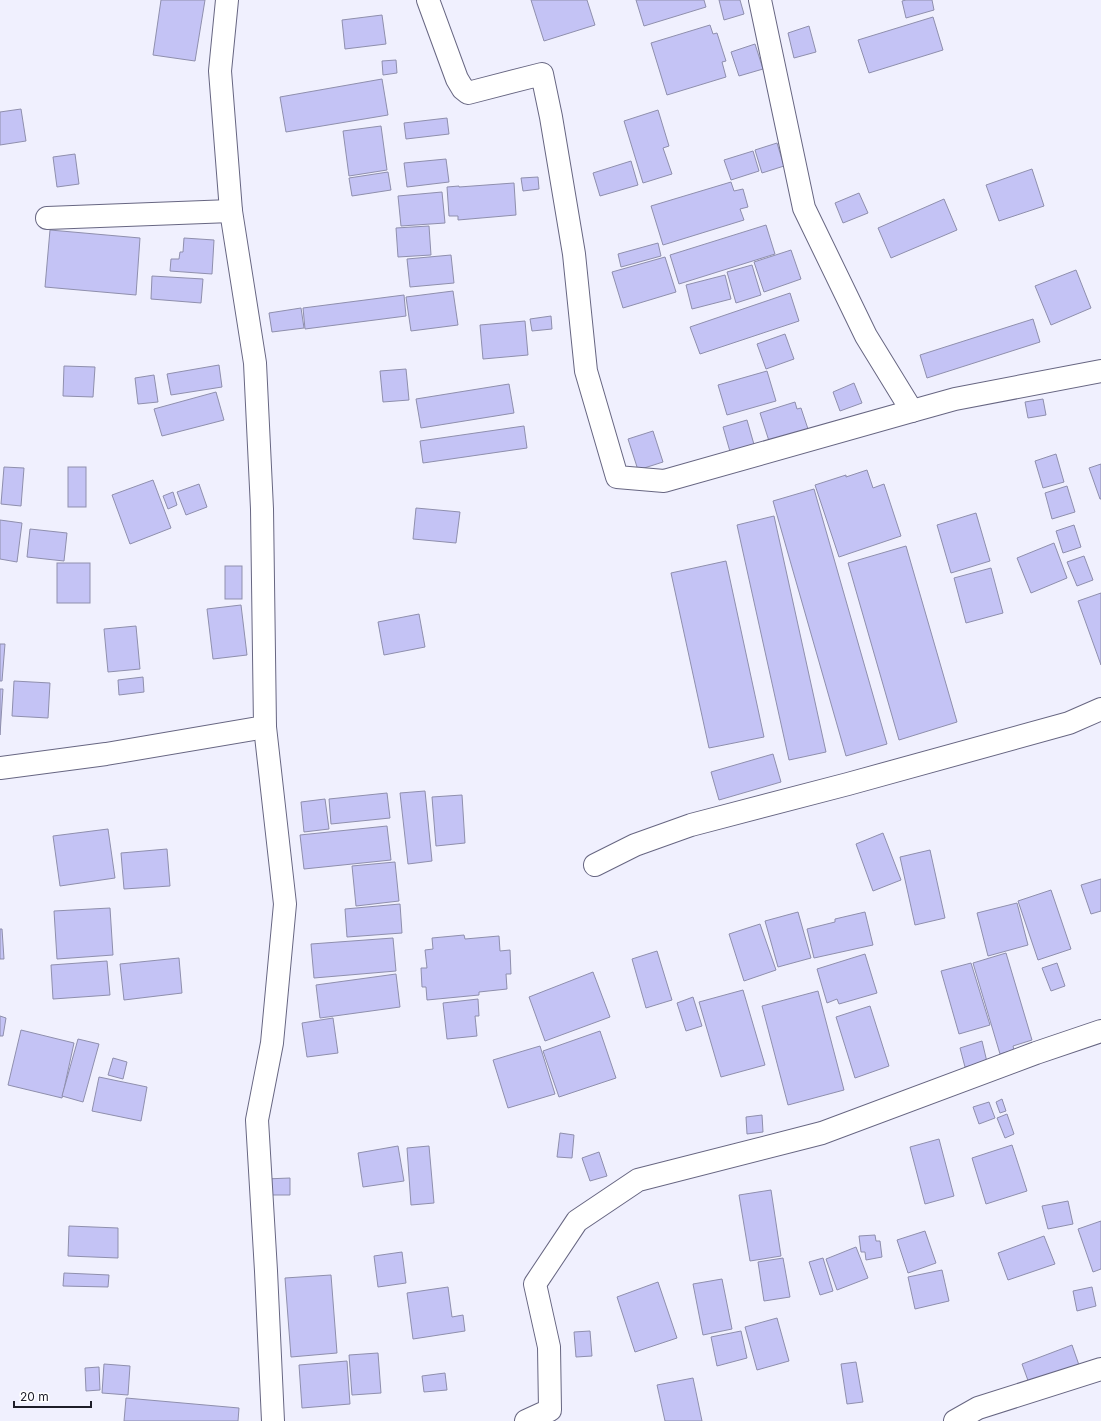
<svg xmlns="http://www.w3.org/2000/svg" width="1101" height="1421" font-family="Inter,sans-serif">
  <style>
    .building { fill: #c4c3f5; stroke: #8f8fad }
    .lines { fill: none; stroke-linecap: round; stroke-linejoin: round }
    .minor-casing { stroke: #676682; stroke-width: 24 }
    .minor { stroke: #fff; stroke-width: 22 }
  </style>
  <rect width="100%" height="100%" fill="#f0f0fe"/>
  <g class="building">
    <path d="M161 0H205L195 61 153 55Z"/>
    <path d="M531 0H587L595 25 544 41Z"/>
    <path d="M636 0H704L706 7 644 26Z"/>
    <path d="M719 0H740L744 14 724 20Z"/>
    <path d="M906 0H932L934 10 906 18 902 1Z"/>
    <path d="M382 15 386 44 345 49 342 20Z"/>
    <path d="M933 17 943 50 869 73 858 40Z"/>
    <path d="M710 25 713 34 717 33 726 61 722 62 726 77 667 95 651 43Z"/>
    <path d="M809 26 816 52 794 58 788 33Z"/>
    <path d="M755 44 763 69 739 76 731 52Z"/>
    <path d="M396 60 397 73 383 75 382 61Z"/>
    <path d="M382 79 388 115 286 132 280 97Z"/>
    <path d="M21 109 26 141 0 145V112Z"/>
    <path d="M658 110 669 146 663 148 672 174 643 183 624 121Z"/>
    <path d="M447 118 449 134 406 139 404 123Z"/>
    <path d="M381 126 387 170 349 176 343 131Z"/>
    <path d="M777 143 784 166 762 173 755 150Z"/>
    <path d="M753 151 759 171 731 180 724 160Z"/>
    <path d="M75 154 79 184 57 187 53 157Z"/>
    <path d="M446 159 449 182 407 187 404 163Z"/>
    <path d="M631 161 638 185 600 196 593 173Z"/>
    <path d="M1032 169 1044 206 999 221 986 185Z"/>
    <path d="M388 172 391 190 352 196 349 178Z"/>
    <path d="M538 177 539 189 523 191 521 178Z"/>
    <path d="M731 182 734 191 743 189 748 207 740 209 744 220 663 245 651 206Z"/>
    <path d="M514 183 516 215 458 220V216H449L447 187 459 186V187Z"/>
    <path d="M442 192 445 223 401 226 398 196Z"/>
    <path d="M859 193 868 213 843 223 835 203Z"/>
    <path d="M944 199 957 230 891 258 878 228Z"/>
    <path d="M766 225 775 254 679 284 670 255Z"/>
    <path d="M429 226 431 255 398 257 396 228Z"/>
    <path d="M50 230 140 238 136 295 45 287Z"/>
    <path d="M184 238 214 240 212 274 170 271 171 259H179L180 252H183Z"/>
    <path d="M658 243 661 256 621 267 618 254Z"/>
    <path d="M791 250 801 279 764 292 754 262Z"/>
    <path d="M451 255 454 283 410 287 407 259Z"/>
    <path d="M665 257 676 292 623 308 612 272Z"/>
    <path d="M752 265 761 295 736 303 727 272Z"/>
    <path d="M1076 270 1091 308 1051 325 1035 286Z"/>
    <path d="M725 275 731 299 692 309 686 285Z"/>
    <path d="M152 276 203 279 201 303 151 299Z"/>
    <path d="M453 291 458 325 411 331 406 297Z"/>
    <path d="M790 293 799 321 700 354 690 327Z"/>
    <path d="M404 295 406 316 305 329 303 308Z"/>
    <path d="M301 308 304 328 272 332 269 313Z"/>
    <path d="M551 316 552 329 532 331 530 319Z"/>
    <path d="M1033 319 1040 342 927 378 920 355Z"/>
    <path d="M525 321 528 355 483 359 480 325Z"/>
    <path d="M785 334 794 359 766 369 757 344Z"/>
    <path d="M219 365 222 387 171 395 167 374Z"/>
    <path d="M64 366 95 367 93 397 63 396Z"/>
    <path d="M406 369 409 400 383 402 380 371Z"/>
    <path d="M767 371 776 401 727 415 718 385Z"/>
    <path d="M154 375 158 402 138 404 135 378Z"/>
    <path d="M854 383 862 403 840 411 833 392Z"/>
    <path d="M509 384 514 413 421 428 416 399Z"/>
    <path d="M216 392 224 420 162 436 154 409Z"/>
    <path d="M1043 399 1046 415 1028 418 1025 402Z"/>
    <path d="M795 402 797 409 801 408 808 429 769 441 760 413Z"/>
    <path d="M747 420 755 448 731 455 723 427Z"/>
    <path d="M524 426 527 448 423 463 420 441Z"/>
    <path d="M653 431 663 462 638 470 628 439Z"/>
    <path d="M1056 454 1064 482 1043 488 1035 461Z"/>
    <path d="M1101 464V499H1100L1089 468Z"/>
    <path d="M4 467 24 468 21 506 1 504Z"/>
    <rect x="68" y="467" width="18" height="40"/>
    <path d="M867 470 873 488 884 484 901 536 839 557 815 485 846 475V477Z"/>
    <path d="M153 480 171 528 130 544 112 495Z"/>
    <path d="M199 484 207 507 186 515 177 492Z"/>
    <path d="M1067 486 1075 512 1052 519 1045 493Z"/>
    <path d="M814 489 887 744 846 756 773 501Z"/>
    <path d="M173 492 177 505 168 509 163 496Z"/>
    <path d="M416 508 460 512 456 543 413 539Z"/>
    <path d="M976 513 990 561 951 573 937 525Z"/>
    <path d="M774 516 826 752 789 760 737 525Z"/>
    <path d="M0 520 22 523 17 562 0 559Z"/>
    <path d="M1074 525 1081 547 1063 553 1056 531Z"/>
    <path d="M30 529 67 533 64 561 27 557Z"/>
    <path d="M1054 543 1067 578 1031 593 1017 558Z"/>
    <path d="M906 546 957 722 899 740 848 563Z"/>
    <path d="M1084 556 1093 580 1077 586 1067 562Z"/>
    <path d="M726 561 764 737 709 748 671 573Z"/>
    <rect x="57" y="563" width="33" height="40"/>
    <rect x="225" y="566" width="17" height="33"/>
    <path d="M991 568 1003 613 966 623 954 578Z"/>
    <path d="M1101 593V665L1078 601Z"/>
    <path d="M241 605 247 655 213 659 207 609Z"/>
    <path d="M419 614 425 647 384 655 378 622Z"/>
    <path d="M136 626 140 669 108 672 104 629Z"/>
    <path d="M0 644H5L2 681H0Z"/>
    <path d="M143 677 144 692 119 695 118 680Z"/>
    <path d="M14 681 50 683 48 718 12 716Z"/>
    <path d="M0 689H3L0 735Z"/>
    <path d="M773 754 781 782 719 800 711 772Z"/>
    <path d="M425 791 432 861 408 864 400 793Z"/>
    <path d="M387 793 390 818 331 824 329 799Z"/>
    <path d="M462 795 465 843 436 846 432 797Z"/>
    <path d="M325 799 329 829 304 832 301 802Z"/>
    <path d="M387 826 391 860 304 869 300 835Z"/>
    <path d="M108 829 115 878 60 886 53 836Z"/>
    <path d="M883 833 901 880 873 891 856 844Z"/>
    <path d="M167 849 170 886 124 889 121 853Z"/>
    <path d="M930 850 945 918 915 925 900 857Z"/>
    <path d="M395 862 399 901 356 906 352 866Z"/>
    <path d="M1101 879V911L1091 914 1081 885Z"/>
    <path d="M1051 890 1071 949 1038 960 1018 901Z"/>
    <path d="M1017 903 1028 945 988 956 977 913Z"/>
    <path d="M400 904 402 933 347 937 345 909Z"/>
    <path d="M110 908 113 955 57 959 54 911Z"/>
    <path d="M798 912 811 958 778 967 765 921Z"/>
    <path d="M865 912 873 945 814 958 807 929 835 922V919Z"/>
    <path d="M760 924 776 970 744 981 729 934Z"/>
    <path d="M0 929H2L4 959H0Z"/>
    <path d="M464 935 465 939 499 936 500 951 510 950 511 974H506L507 989 479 992V995L427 1000 426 987H422L421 968H427L425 950 433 949 432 938Z"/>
    <path d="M393 938 396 971 314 978 311 944Z"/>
    <path d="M657 951 672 1000 646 1008 632 959Z"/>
    <path d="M1006 953 1032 1040 1013 1046 1014 1050 1000 1054 973 963Z"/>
    <path d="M865 954 877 993 839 1004 837 999 827 1003 817 969Z"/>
    <path d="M179 958 182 993 124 1000 120 964Z"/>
    <path d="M107 961 110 995 53 999 51 965Z"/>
    <path d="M971 963 990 1025 959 1034 941 971Z"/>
    <path d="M1057 963 1065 986 1051 991 1042 968Z"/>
    <path d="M593 972 610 1017 545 1041 529 997Z"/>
    <path d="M396 974 400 1007 320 1018 316 985Z"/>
    <path d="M743 990 765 1065 721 1077 699 1002Z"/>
    <path d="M818 991 844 1090 788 1105 762 1006Z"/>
    <path d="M693 997 702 1026 686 1031 677 1003Z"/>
    <path d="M478 999 479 1016H475L477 1036 447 1039 443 1003Z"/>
    <path d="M870 1006 889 1066 855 1078 836 1017Z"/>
    <path d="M0 1016 6 1018 3 1036H0Z"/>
    <path d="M333 1018 338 1053 307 1057 302 1023Z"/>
    <path d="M21 1030 74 1043 62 1098 8 1085Z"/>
    <path d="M600 1031 616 1078 559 1097 543 1051Z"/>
    <path d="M78 1039 99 1044 83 1102 62 1096Z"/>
    <path d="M982 1041 987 1062 965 1067 960 1048Z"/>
    <path d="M540 1046 555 1094 508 1108 493 1060Z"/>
    <path d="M113 1058 127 1062 123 1079 108 1075Z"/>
    <path d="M99 1077 147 1087 141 1121 92 1111Z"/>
    <path d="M1002 1099 1006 1111 1000 1113 996 1102Z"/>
    <path d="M989 1102 995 1118 979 1124 973 1107Z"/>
    <path d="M1007 1114 1014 1134 1005 1138 997 1118Z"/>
    <path d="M762 1115 763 1132 747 1134 746 1117Z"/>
    <path d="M560 1133 574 1135 572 1158 557 1157Z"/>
    <path d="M939 1139 954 1196 925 1204 910 1147Z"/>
    <path d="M1012 1145 1027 1191 986 1204 972 1158Z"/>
    <path d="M398 1146 404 1181 363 1187 358 1153Z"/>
    <path d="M429 1146 434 1203 411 1205 407 1148Z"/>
    <path d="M599 1152 607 1176 590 1181 582 1158Z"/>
    <path d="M290 1178V1195H265V1179Z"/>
    <path d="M771 1190 781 1256 750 1261 739 1195Z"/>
    <path d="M1068 1201 1073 1224 1048 1229 1042 1206Z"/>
    <path d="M1101 1221V1269L1093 1272 1078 1229Z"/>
    <path d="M69 1226 118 1228V1258L68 1256Z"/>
    <path d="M925 1231 936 1263 908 1273 897 1240Z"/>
    <path d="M875 1235 876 1241H880L882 1257 866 1260 865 1252H861L859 1236Z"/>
    <path d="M1044 1236 1055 1264 1008 1280 998 1253Z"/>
    <path d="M856 1247 868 1278 837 1290 826 1259Z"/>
    <path d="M402 1252 406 1283 378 1287 374 1256Z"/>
    <path d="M783 1258 790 1297 764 1301 758 1262Z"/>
    <path d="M823 1258 833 1291 820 1295 809 1262Z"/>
    <path d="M942 1270 949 1301 915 1309 908 1277Z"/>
    <path d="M64 1273 109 1275 108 1287 63 1286Z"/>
    <path d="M331 1275 337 1353 291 1357 285 1278Z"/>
    <path d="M722 1279 732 1329 703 1335 693 1284Z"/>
    <path d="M658 1282 677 1338 635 1352 617 1297Z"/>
    <path d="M448 1287 452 1317 463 1315 465 1331 413 1339 407 1293Z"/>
    <path d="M1092 1287 1096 1306 1077 1311 1073 1291Z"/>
    <path d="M777 1318 789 1361 757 1370 745 1327Z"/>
    <path d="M590 1331 592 1356 576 1357 574 1332Z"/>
    <path d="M741 1331 747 1358 717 1366 711 1337Z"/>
    <path d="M1072 1345 1080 1368 1030 1386 1022 1364Z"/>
    <path d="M378 1353 381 1393 352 1395 349 1355Z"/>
    <path d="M347 1361 350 1404 302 1408 299 1365Z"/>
    <path d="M856 1362 863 1402 847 1404 841 1364Z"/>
    <path d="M104 1364 130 1366 128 1395 102 1393Z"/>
    <path d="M99 1367 100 1390 86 1391 85 1368Z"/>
    <path d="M445 1373 447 1390 424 1392 422 1376Z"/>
    <path d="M693 1378 702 1421H665L657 1385Z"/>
    <path d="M126 1398 239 1408 238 1421H124Z"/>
  </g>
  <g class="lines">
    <g class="minor-casing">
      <g id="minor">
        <path d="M428 0 457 79 463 89 468 93 542 74 551 117 574 254 586 371 617 477 664 481 912 411"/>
        <path d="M760 0 804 208 866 336 912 411 955 399 1101 371"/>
        <path d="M47 218 231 211"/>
        <path d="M265 727 285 904 272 1043 257 1120 266 1271 273 1421"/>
        <path d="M0 768 106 754 265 727 262 509 255 363 231 211 220 71 227 0"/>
        <path d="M595 865 635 845 691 825 848 784 1069 723 1101 709"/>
        <path d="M526 1421 550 1410 549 1347 535 1284 577 1221 638 1180 822 1133 1036 1053 1101 1031"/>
        <path d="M955 1421 978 1408 1101 1369"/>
      </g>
    </g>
    <use href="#minor" class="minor"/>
  </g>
  <path d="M14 1401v6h77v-6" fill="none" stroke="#1d1d28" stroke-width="2"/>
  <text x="20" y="1401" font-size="12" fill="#1d1d28" stroke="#ffffff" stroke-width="3" paint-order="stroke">20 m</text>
</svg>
